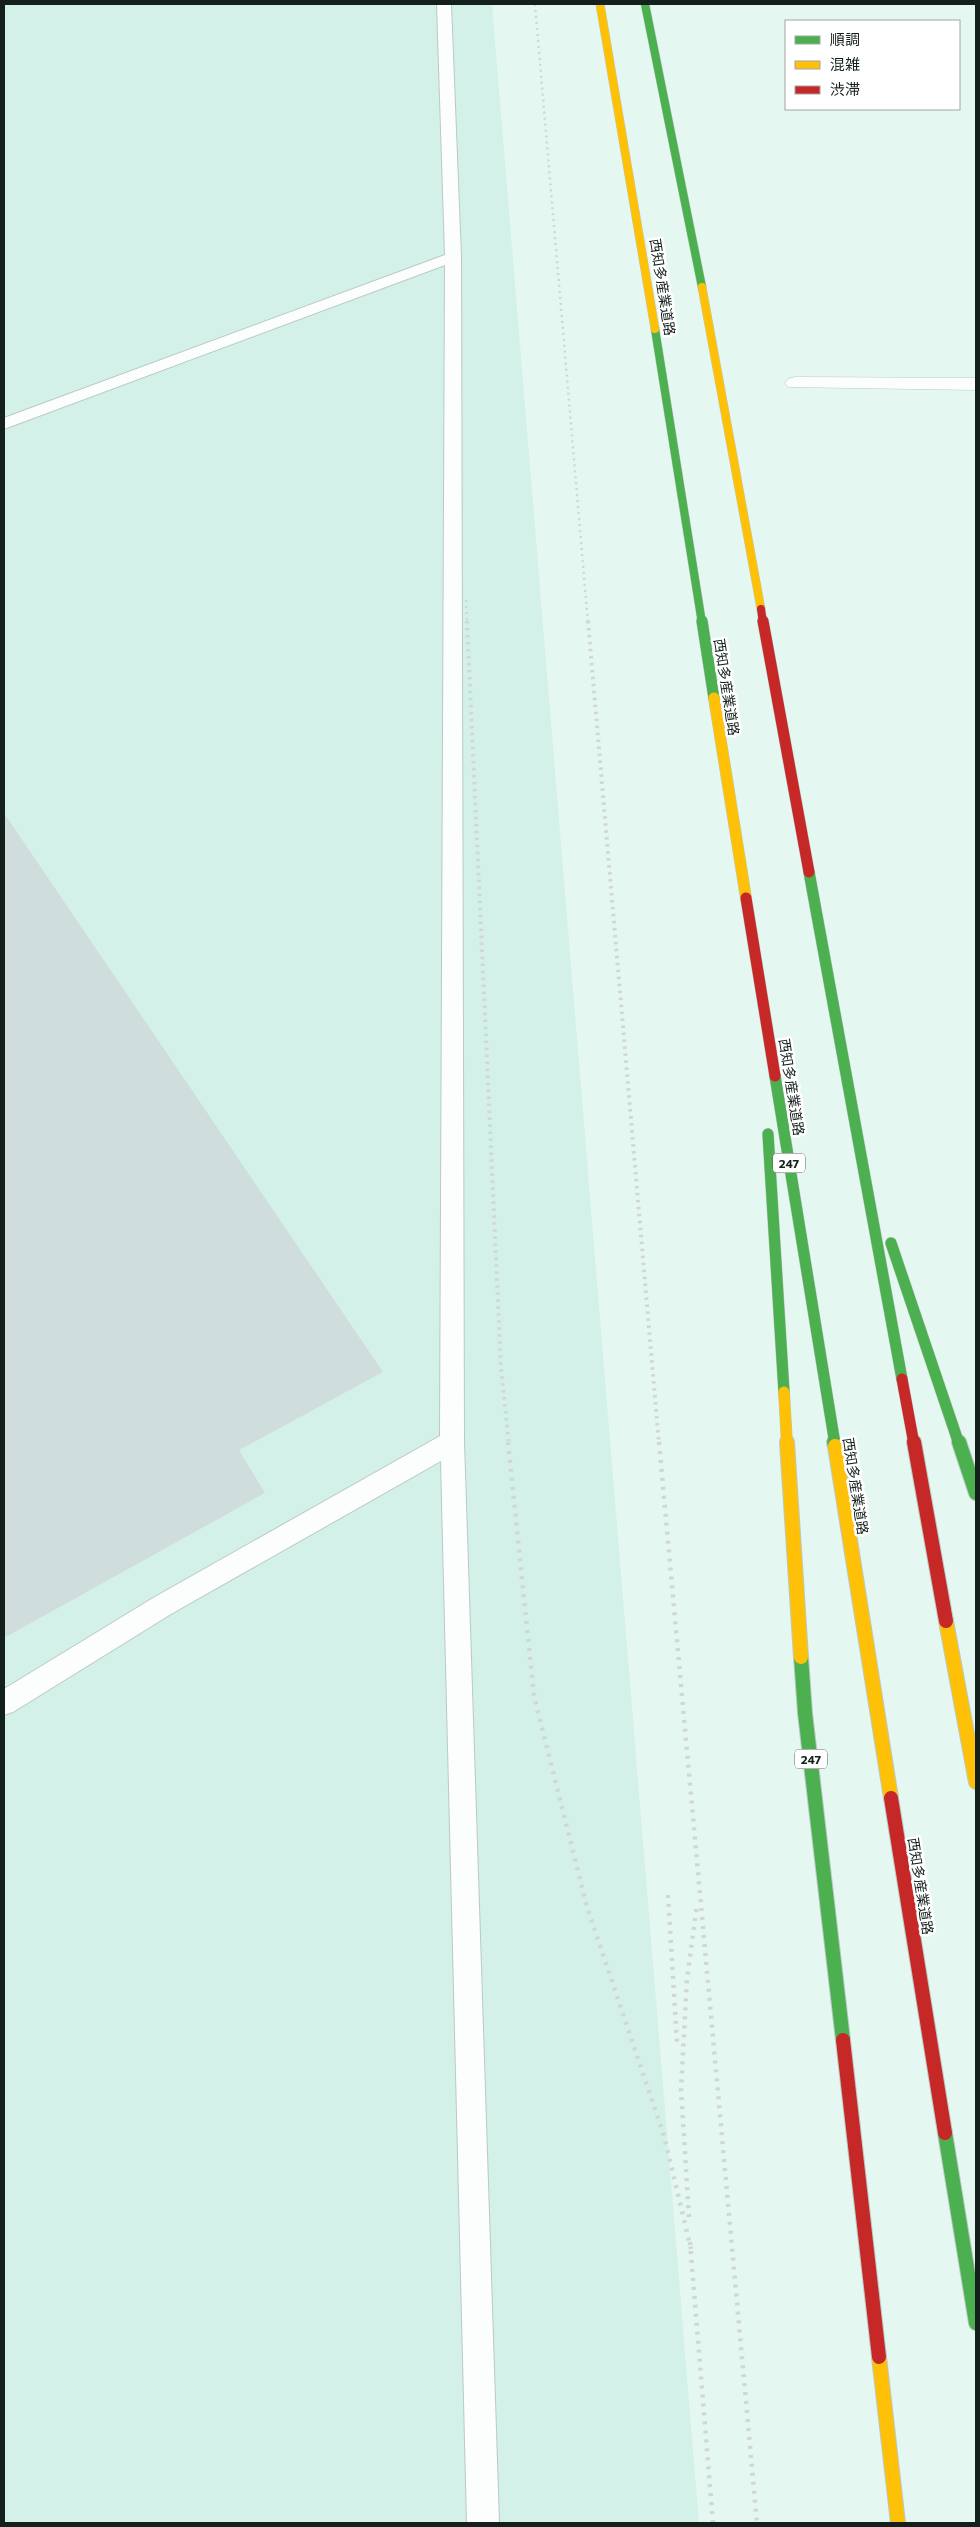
<svg xmlns="http://www.w3.org/2000/svg" width="980" height="2527" font-family="Commissioner,'Noto Sans JP',sans-serif">
  <style>
    .built { fill: #d3f1e8 }
    .building { fill: #cfdedc }
    .lines { fill: none; stroke-linecap: round; stroke-linejoin: round }
    .lane-casing { stroke: #bbc9c4; stroke-width: 2 }
    .street-casing { stroke: #bbc9c4; stroke-width: 1 }
    .fast-far2-casing { stroke: #bbc9c4; stroke-width: 9 }
    .fast-far1-casing { stroke: #bbc9c4; stroke-width: 12 }
    .fast-casing { stroke: #bbc9c4; stroke-width: 16 }
    .slow-far2-casing { stroke: #bbc9c4; stroke-width: 9 }
    .slow-far1-casing { stroke: #bbc9c4; stroke-width: 12 }
    .slow-casing { stroke: #bbc9c4; stroke-width: 16 }
    .jam-far2-casing { stroke: #bbc9c4; stroke-width: 9 }
    .jam-far1-casing { stroke: #bbc9c4; stroke-width: 12 }
    .jam-casing { stroke: #bbc9c4; stroke-width: 16 }
    .lane { fill: #fbfefd; fill-rule: evenodd }
    .street { fill: #fbfefd; fill-rule: evenodd }
    .fast-far2 { stroke: #4caf50; stroke-width: 8 }
    .fast-far1 { stroke: #4caf50; stroke-width: 11 }
    .fast { stroke: #4caf50; stroke-width: 14 }
    .slow-far2 { stroke: #ffc107; stroke-width: 8 }
    .slow-far1 { stroke: #ffc107; stroke-width: 11 }
    .slow { stroke: #ffc107; stroke-width: 14 }
    .jam-far2 { stroke: #c62828; stroke-width: 8 }
    .jam-far1 { stroke: #c62828; stroke-width: 11 }
    .jam { stroke: #c62828; stroke-width: 14 }
    .rail-far2 { stroke: #d1d7d5; stroke-width: 2.5; stroke-dasharray: 2 4; stroke-linecap: butt }
    .rail-far1 { stroke: #d1d7d5; stroke-width: 4; stroke-dasharray: 2.5 4.5; stroke-linecap: butt }
    .rail { stroke: #d1d7d5; stroke-width: 4.5; stroke-dasharray: 3 6; stroke-linecap: butt }
    .labels { text-anchor: middle; dominant-baseline: central; stroke-width: 5; stroke-linejoin: round; paint-order: stroke }
    .shield { fill: #fff; stroke: #5a6360; stroke-width: 1 }
    .shield-label { font-size: 12px; font-weight: bold; fill: #14201c }
    .street-label { font-size: 14px; fill: #14201c; stroke: #fff }
  </style>
  <rect width="100%" height="100%" fill="#e5f7f1"/>
  <path class="built" d="M4 4H492L699 2523H4Z"/>
  <path class="building" d="M4 813 383 1372 239 1450 265 1493 4 1638Z"/>
  <g class="lines">
    <g class="lane-casing">
      <path id="lane" d="M437 4H451L461 257 464 1442 499 2523H467L441 1461 171 1614 13 1712 4 1715V1689L153 1598 440 1436 445 265 4 429V418L445 255Z"/>
    </g>
    <g class="street-casing">
      <path id="street" d="M795 377 976 378V390L788 387 785 383 788 379Z"/>
    </g>
    <g class="fast-far2-casing">
      <g id="fast-far2">
        <path d="M645 4 702 287"/>
        <path d="M655 329 702 623"/>
      </g>
    </g>
    <g class="fast-far1-casing">
      <g id="fast-far1">
        <path d="M702 621 714 698"/>
        <path d="M809 872 902 1379"/>
        <path d="M775 1076 835 1444"/>
        <path d="M768 1134 784 1392"/>
        <path d="M891 1243 959 1444"/>
      </g>
    </g>
    <g class="fast-casing">
      <g id="fast">
        <path d="M834 1442 835 1446"/>
        <path d="M959 1442 976 1493"/>
        <path d="M801 1657 805 1713 843 2040"/>
        <path d="M945 2133 976 2323"/>
      </g>
    </g>
    <g class="slow-far2-casing">
      <g id="slow-far2">
        <path d="M600 4 655 329"/>
        <path d="M702 287 761 609"/>
      </g>
    </g>
    <g class="slow-far1-casing">
      <g id="slow-far1">
        <path d="M714 698 746 898"/>
        <path d="M784 1392 787 1444"/>
      </g>
    </g>
    <g class="slow-casing">
      <g id="slow">
        <path d="M787 1442 801 1657"/>
        <path d="M835 1446 891 1798"/>
        <path d="M946 1621 976 1782"/>
        <path d="M879 2357 898 2523"/>
      </g>
    </g>
    <g class="jam-far2-casing">
      <path id="jam-far2" d="M761 609 763 623"/>
    </g>
    <g class="jam-far1-casing">
      <g id="jam-far1">
        <path d="M763 621 809 872"/>
        <path d="M746 898 775 1076"/>
        <path d="M902 1379 914 1444"/>
      </g>
    </g>
    <g class="jam-casing">
      <g id="jam">
        <path d="M914 1442 946 1621"/>
        <path d="M891 1798 945 2133"/>
        <path d="M843 2040 879 2357"/>
      </g>
    </g>
    <use href="#lane" class="lane"/>
    <use href="#street" class="street"/>
    <use href="#fast-far2" class="fast-far2"/>
    <use href="#fast-far1" class="fast-far1"/>
    <use href="#fast" class="fast"/>
    <use href="#slow-far2" class="slow-far2"/>
    <use href="#slow-far1" class="slow-far1"/>
    <use href="#slow" class="slow"/>
    <use href="#jam-far2" class="jam-far2"/>
    <use href="#jam-far1" class="jam-far1"/>
    <use href="#jam" class="jam"/>
    <g class="rail-far2">
      <path d="M535 4 588 623"/>
      <path d="M466 600 467 623"/>
    </g>
    <g class="rail-far1">
      <path d="M467 621 501 1368 509 1444"/>
      <path d="M588 621 659 1444"/>
    </g>
    <g class="rail">
      <path d="M508 1442 534 1696 587 1907 664 2136 691 2249"/>
      <path d="M659 1442 757 2523"/>
      <path d="M668 1895 677 2042"/>
      <path d="M689 2217 681 2089 687 1979 697 1905"/>
      <path d="M690 2242 713 2523"/>
    </g>
  </g>
  <g class="labels">
    <g class="shield">
      <rect x="773" y="1153.5" width="32" height="19" rx="4"/>
      <rect x="795" y="1749.5" width="32" height="19" rx="4"/>
    </g>
    <g class="shield-label">
      <text x="789" y="1163">247</text>
      <text x="811" y="1759">247</text>
    </g>
    <g class="street-label">
      <text transform="translate(663 287) rotate(81)">西知多産業道路</text>
      <text transform="translate(727 687) rotate(81)">西知多産業道路</text>
      <text transform="translate(792 1087) rotate(81)">西知多産業道路</text>
      <text transform="translate(856 1486) rotate(81)">西知多産業道路</text>
      <text transform="translate(921 1886) rotate(81)">西知多産業道路</text>
    </g>
  </g>
  <rect width="980" height="2527" fill="none" stroke="#14201c" stroke-width="10"/>
  <rect x="785" y="20" width="175" height="90" fill="#ffffff" stroke="#a1a6a4"/>
  <rect x="795" y="36" width="25" height="8" fill="#4caf50" stroke="#a1a6a4"/>
  <text x="830" y="45" font-size="15" fill="#14201c">順調</text>
  <rect x="795" y="61" width="25" height="8" fill="#ffc107" stroke="#a1a6a4"/>
  <text x="830" y="70" font-size="15" fill="#14201c">混雑</text>
  <rect x="795" y="86" width="25" height="8" fill="#c62828" stroke="#a1a6a4"/>
  <text x="830" y="95" font-size="15" fill="#14201c">渋滞</text>
</svg>
